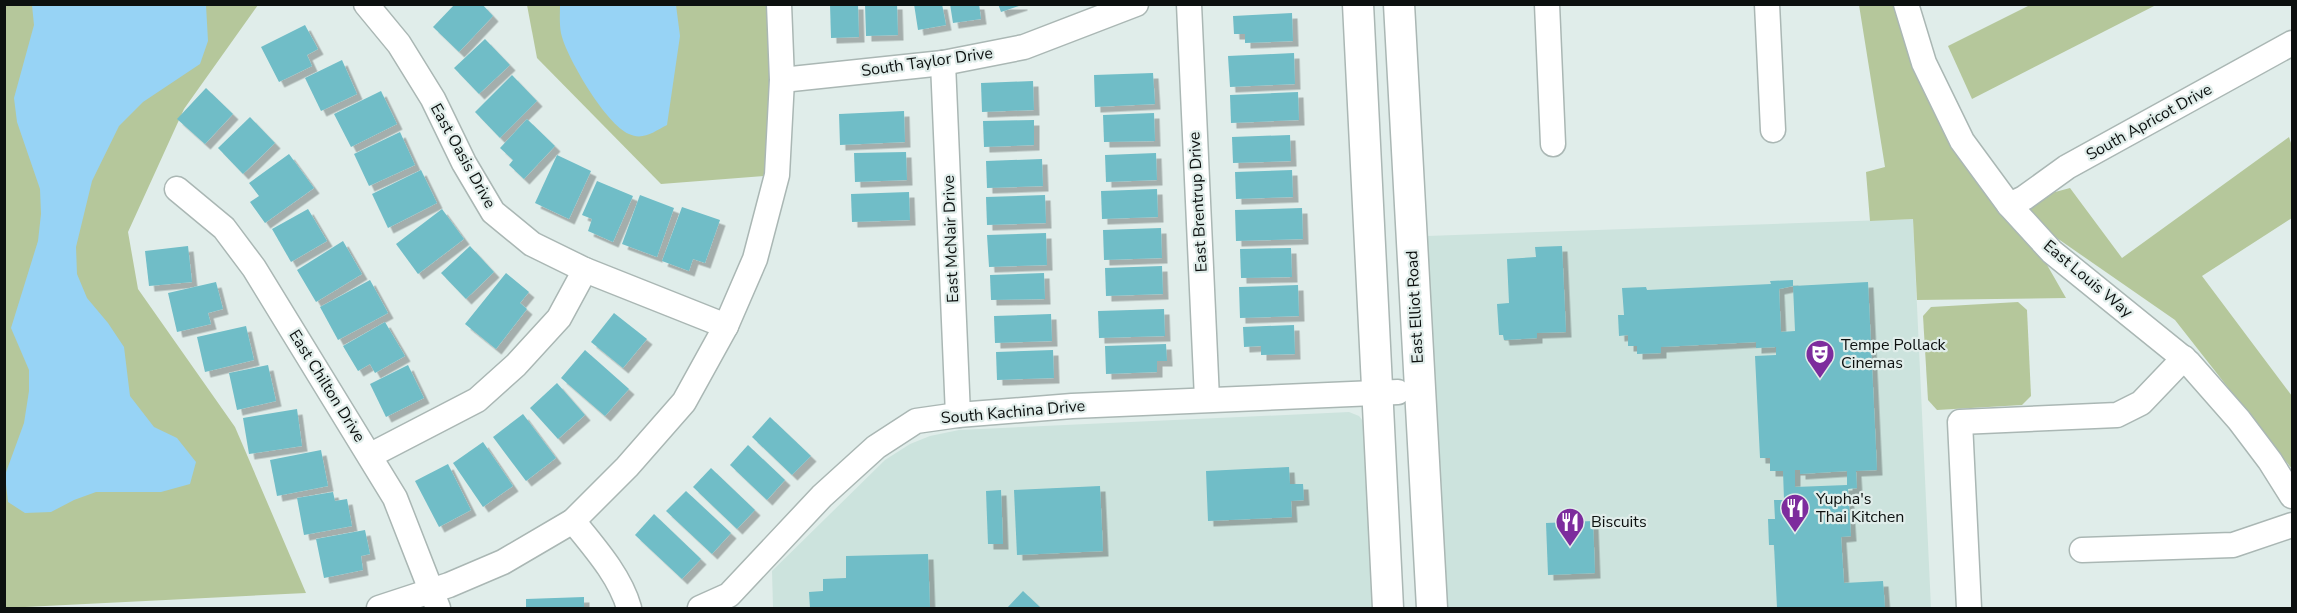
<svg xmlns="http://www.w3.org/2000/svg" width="2297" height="613" font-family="'Nunito Sans',sans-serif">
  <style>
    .built { fill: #cce3dd }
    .green { fill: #b5c79b }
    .water { fill: #97d3f5 }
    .building { fill: #70bdc7; fill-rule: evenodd; filter: url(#shadow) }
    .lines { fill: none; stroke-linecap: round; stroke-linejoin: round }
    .minor-casing { stroke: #aab7b4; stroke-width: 27 }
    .major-casing { stroke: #aab7b4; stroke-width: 33 }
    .minor { stroke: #fff; stroke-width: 24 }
    .major { stroke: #fff; stroke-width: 30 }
    .labels { text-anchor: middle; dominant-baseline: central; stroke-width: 4.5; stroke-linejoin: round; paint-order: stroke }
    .street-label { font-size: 16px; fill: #0c100f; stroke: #e0edea }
    .poi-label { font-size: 16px; fill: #0c100f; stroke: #e0edea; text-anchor: start }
  </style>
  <defs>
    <filter id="shadow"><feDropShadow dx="5.5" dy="5.5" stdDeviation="0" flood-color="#0004"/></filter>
  </defs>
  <rect width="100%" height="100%" fill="#e0edea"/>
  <g class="built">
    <path d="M1913 219 1931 608H1447L1427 236Z"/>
    <path d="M1349 412 1359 416 1363 421 1373 608H773L772 571 885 460 910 444 930 436 959 430Z"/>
  </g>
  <g class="green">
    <path d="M2032 4H2156V5L1972 99 1948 46Z"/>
    <path d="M4 5H258L184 109 128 232 138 289 235 427 306 593 5 608Z"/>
    <path d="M527 5H779L777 175 661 184 537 58Z"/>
    <path d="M1859 5H1896L2011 204 2070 188 2122 258 2289 137 2292 146V218L2202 276 2292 396V469L2175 320 2015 209 2066 298 1917 300 1913 219 1870 221 1866 172 1885 167Z"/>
    <path d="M2018 302 2027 310 2031 396 2022 405 1937 410 1928 400 1923 316 1931 307Z"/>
  </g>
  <g class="water">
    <path d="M32 5H206L208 41 200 64 143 102 119 126 92 181 76 247 77 274 87 298 108 323 124 347 130 396 154 427 177 438 196 462 190 484 161 492H96L74 500 51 512 25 513 8 502 5 475 24 423 29 391V370L11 328 38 241 41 214 40 189 17 122 14 98 34 25Z"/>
    <path d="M560 5H676L680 36 667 125C655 131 643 141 629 134 606 124 569 61 562 37 559 27 560 15 560 5Z"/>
  </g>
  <g class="building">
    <path d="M455 4H482L493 16 459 52 433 27Z"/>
    <path d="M830 4H858L859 37 831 38Z"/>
    <path d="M865 4H897L898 35 866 36Z"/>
    <path d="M914 4H942L946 25 918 30Z"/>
    <path d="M950 4H979L981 19 953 23Z"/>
    <path d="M998 4H1022V5L1001 12Z"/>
    <path d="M1292 13 1293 41 1245 43V34H1234L1233 16Z"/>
    <path d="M305 25 318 49 307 55 312 66 279 82 261 47Z"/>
    <path d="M485 39 510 65 479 94 454 68Z"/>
    <path d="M1294 53 1295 84 1230 87 1228 56Z"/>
    <path d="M342 60 357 94 321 111 305 78Z"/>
    <path d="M1153 73 1155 104 1095 107 1094 75Z"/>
    <path d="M512 75 537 101 500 138 475 112Z"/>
    <path d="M1033 81 1034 110 982 112 981 83Z"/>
    <path d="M206 88 233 114 205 144 177 119Z"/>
    <path d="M381 91 397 124 351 147 334 114Z"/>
    <path d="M1298 92 1299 120 1231 123 1230 95Z"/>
    <path d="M904 111 905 142 840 145 839 114Z"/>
    <path d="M1154 113 1155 141 1104 142 1103 115Z"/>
    <path d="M250 117 275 143 243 174 218 148Z"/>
    <path d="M527 119 555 146 524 179 509 165 513 160 500 148Z"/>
    <path d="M1034 120V145L984 147 983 121Z"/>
    <path d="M400 132 415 165 369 186 354 154Z"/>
    <path d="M1290 135 1291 161 1233 163 1232 137Z"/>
    <path d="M906 152 907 180 855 182 854 153Z"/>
    <path d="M1156 153 1157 180 1106 182 1105 155Z"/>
    <path d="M289 154 314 188 265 223 250 202 259 196 249 183Z"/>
    <path d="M557 155 591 171 569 219 535 203Z"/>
    <path d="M1042 159 1043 186 987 188 986 161Z"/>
    <path d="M421 170 437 203 388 228 372 194Z"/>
    <path d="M1292 170 1293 197 1236 199 1235 172Z"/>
    <path d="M597 181 633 196 613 242 588 231 592 219 582 215Z"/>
    <path d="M1157 189 1158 217 1102 219 1101 191Z"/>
    <path d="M909 192 910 220 852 222 851 194Z"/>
    <path d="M640 195 674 208 657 257 622 244Z"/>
    <path d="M1045 195 1046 223 987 225 986 197Z"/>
    <path d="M682 207 720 220 705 263 693 259 689 271 662 261Z"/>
    <path d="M1302 208 1303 239 1236 241 1235 210Z"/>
    <path d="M308 209 327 241 291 262 272 229Z"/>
    <path d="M442 209 464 239 418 274 396 244Z"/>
    <path d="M1161 228 1162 258 1104 260 1103 230Z"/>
    <path d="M1046 233 1047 265 989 267 987 235Z"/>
    <path d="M343 241 362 274 316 302 297 270Z"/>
    <path d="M188 246 192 282 149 286 145 251Z"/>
    <path d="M470 246 494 272 466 299 441 273Z"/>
    <path d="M1562 246 1566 332 1537 333V338L1504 340 1503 335H1499L1497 304 1509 303 1507 259 1536 257 1535 247Z"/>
    <path d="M1291 248 1292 277 1241 278 1240 249Z"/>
    <path d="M1162 266 1163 294 1106 296 1105 268Z"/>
    <path d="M506 273 529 292 520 303 527 309 496 349 465 324Z"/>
    <path d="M1044 273 1045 299 991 300 990 275Z"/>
    <path d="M370 280 388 313 338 340 320 307Z"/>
    <path d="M1793 280V286L1868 282 1877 470 1856 471 1857 488 1848 489 1851 536 1841 537 1844 583 1883 581 1885 608H1777L1774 545H1769L1768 519H1775L1774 500H1784L1783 471H1770V458H1760L1755 356 1776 355V347L1756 348V342L1661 347V353L1637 354V346H1628V335L1619 336 1618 315H1624L1622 288 1646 287 1647 290 1771 284 1770 281ZM1793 286 1795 331 1781 332 1779 289ZM1795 470H1800V474L1847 471V485L1795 487Z"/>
    <path d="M216 282 223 309 208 313 211 324 177 332 168 293Z"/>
    <path d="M1298 285 1299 316 1240 318 1239 287Z"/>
    <path d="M1164 309 1165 336 1099 338 1098 311Z"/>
    <path d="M614 313 647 339 623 368 591 342Z"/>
    <path d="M1051 314 1052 341 995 343 994 316Z"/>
    <path d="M385 322 405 356 375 373 370 364 358 371 343 346Z"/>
    <path d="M1294 325 1295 354 1261 355V346L1244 347 1243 327Z"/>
    <path d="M246 326 254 360 205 372 197 337Z"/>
    <path d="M1166 344 1167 361H1157V372L1106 374 1105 346Z"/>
    <path d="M585 350 629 389 605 416 561 378Z"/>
    <path d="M1053 350 1054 378 997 380 996 352Z"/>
    <path d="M268 365 276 401 237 410 229 373Z"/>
    <path d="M408 365 424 398 386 417 370 384Z"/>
    <path d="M557 383 585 415 558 439 530 408Z"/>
    <path d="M297 409 302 446 249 454 243 418Z"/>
    <path d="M523 414 556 458 526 481 493 437Z"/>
    <path d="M770 417 811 456 792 475 752 437Z"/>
    <path d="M483 442 513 486 483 507 453 463Z"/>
    <path d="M748 445 785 480 767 500 730 465Z"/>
    <path d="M321 450 328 486 277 496 270 460Z"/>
    <path d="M448 464 471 510 439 527 415 481Z"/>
    <path d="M1289 467 1290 484H1303L1304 500 1291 501 1292 517 1208 521 1206 471Z"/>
    <path d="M711 468 755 510 737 529 693 487Z"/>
    <path d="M1100 486 1103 551 1017 555 1014 490Z"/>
    <path d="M1001 490 1003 544H988L986 491Z"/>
    <path d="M686 491 731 533 712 554 666 511Z"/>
    <path d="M333 492 335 501 347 499 352 526 304 535 297 498Z"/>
    <path d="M654 514 701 559 682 579 635 535Z"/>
    <path d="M1593 521 1595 573 1548 575 1546 523Z"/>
    <path d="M365 530 370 554 361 556 363 570 324 578 316 539Z"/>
    <path d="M928 554 930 608H810L809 592 823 591V579L846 578V556Z"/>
    <path d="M1023 591 1041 608H1007Z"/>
    <path d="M584 597V608H526V599Z"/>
  </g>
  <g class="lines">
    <g class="minor-casing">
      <g id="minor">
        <path d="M366 4 399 44 433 99 464 163 493 212 532 244 585 270 726 326"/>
        <path d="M1189 4 1207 399"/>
        <path d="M1547 4 1553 144"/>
        <path d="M1767 4 1773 130"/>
        <path d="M1906 4 1924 63 1962 141 2009 205 2052 252 2188 362 2239 420 2270 461 2292 496"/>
        <path d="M943 63 958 415"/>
        <path d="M782 80 943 63 1024 47 1136 4"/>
        <path d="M177 189 224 228 254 268 395 498 438 608"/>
        <path d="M2009 205 2024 198 2067 167 2292 43"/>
        <path d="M371 455 477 400 516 365 559 318 585 270"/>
        <path d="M573 521C594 547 620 576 629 608"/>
        <path d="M2082 550 2233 545 2292 525"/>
        <path d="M379 608 449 585 503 562 573 521 627 467 684 402 726 326 755 259 777 175 782 80 779 4"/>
        <path d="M700 608 729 595 822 496 876 447 916 421 958 415 1072 406 1398 392"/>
        <path d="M1969 608 1960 422 2117 415 2141 403 2184 358"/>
      </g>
    </g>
    <g class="major-casing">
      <g id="major">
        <path d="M1358 4 1388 608"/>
        <path d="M1399 4 1432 608"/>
      </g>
    </g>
    <use href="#minor" class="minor"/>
    <use href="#major" class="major"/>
  </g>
  <defs>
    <g id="theatre-pin" transform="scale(1.5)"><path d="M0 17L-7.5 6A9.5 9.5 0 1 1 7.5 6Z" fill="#7d2c9d" stroke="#e0edea"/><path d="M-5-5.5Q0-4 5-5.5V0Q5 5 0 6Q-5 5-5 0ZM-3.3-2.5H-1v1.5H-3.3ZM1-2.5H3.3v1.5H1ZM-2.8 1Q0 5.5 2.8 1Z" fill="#fff"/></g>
    <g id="restaurant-pin" transform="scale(1.5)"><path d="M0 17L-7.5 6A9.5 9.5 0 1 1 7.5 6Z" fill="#7d2c9d" stroke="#e0edea"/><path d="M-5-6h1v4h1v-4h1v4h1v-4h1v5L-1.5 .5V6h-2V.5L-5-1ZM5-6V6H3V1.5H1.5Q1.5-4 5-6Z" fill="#fff"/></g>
  </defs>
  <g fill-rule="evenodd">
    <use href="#theatre-pin" x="1820" y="354"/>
    <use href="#restaurant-pin" x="1795" y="508"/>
    <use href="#restaurant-pin" x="1570" y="522"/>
  </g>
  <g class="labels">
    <g class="street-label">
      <text transform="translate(927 62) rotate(-8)">South Taylor Drive</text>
      <text transform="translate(2149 122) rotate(-29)">South Apricot Drive</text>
      <text transform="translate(463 156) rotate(61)">East Oasis Drive</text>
      <text transform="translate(1198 202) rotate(-93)">East Brentrup Drive</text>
      <text transform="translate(951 239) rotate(-92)">East McNair Drive</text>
      <text transform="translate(2088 279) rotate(40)">East Louis Way</text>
      <text transform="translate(1415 307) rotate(-93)">East Elliot Road</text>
      <text transform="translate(327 386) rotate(58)">East Chilton Drive</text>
      <text transform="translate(1013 412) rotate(-5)">South Kachina Drive</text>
    </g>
    <g class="poi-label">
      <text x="1841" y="345">Tempe Pollack<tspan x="1841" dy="18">Cinemas</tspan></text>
      <text x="1816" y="499">Yupha's<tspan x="1816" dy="18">Thai Kitchen</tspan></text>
      <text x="1591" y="522">Biscuits</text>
    </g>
  </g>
  <rect width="2297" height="613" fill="none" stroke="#0c100f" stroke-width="12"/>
</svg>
